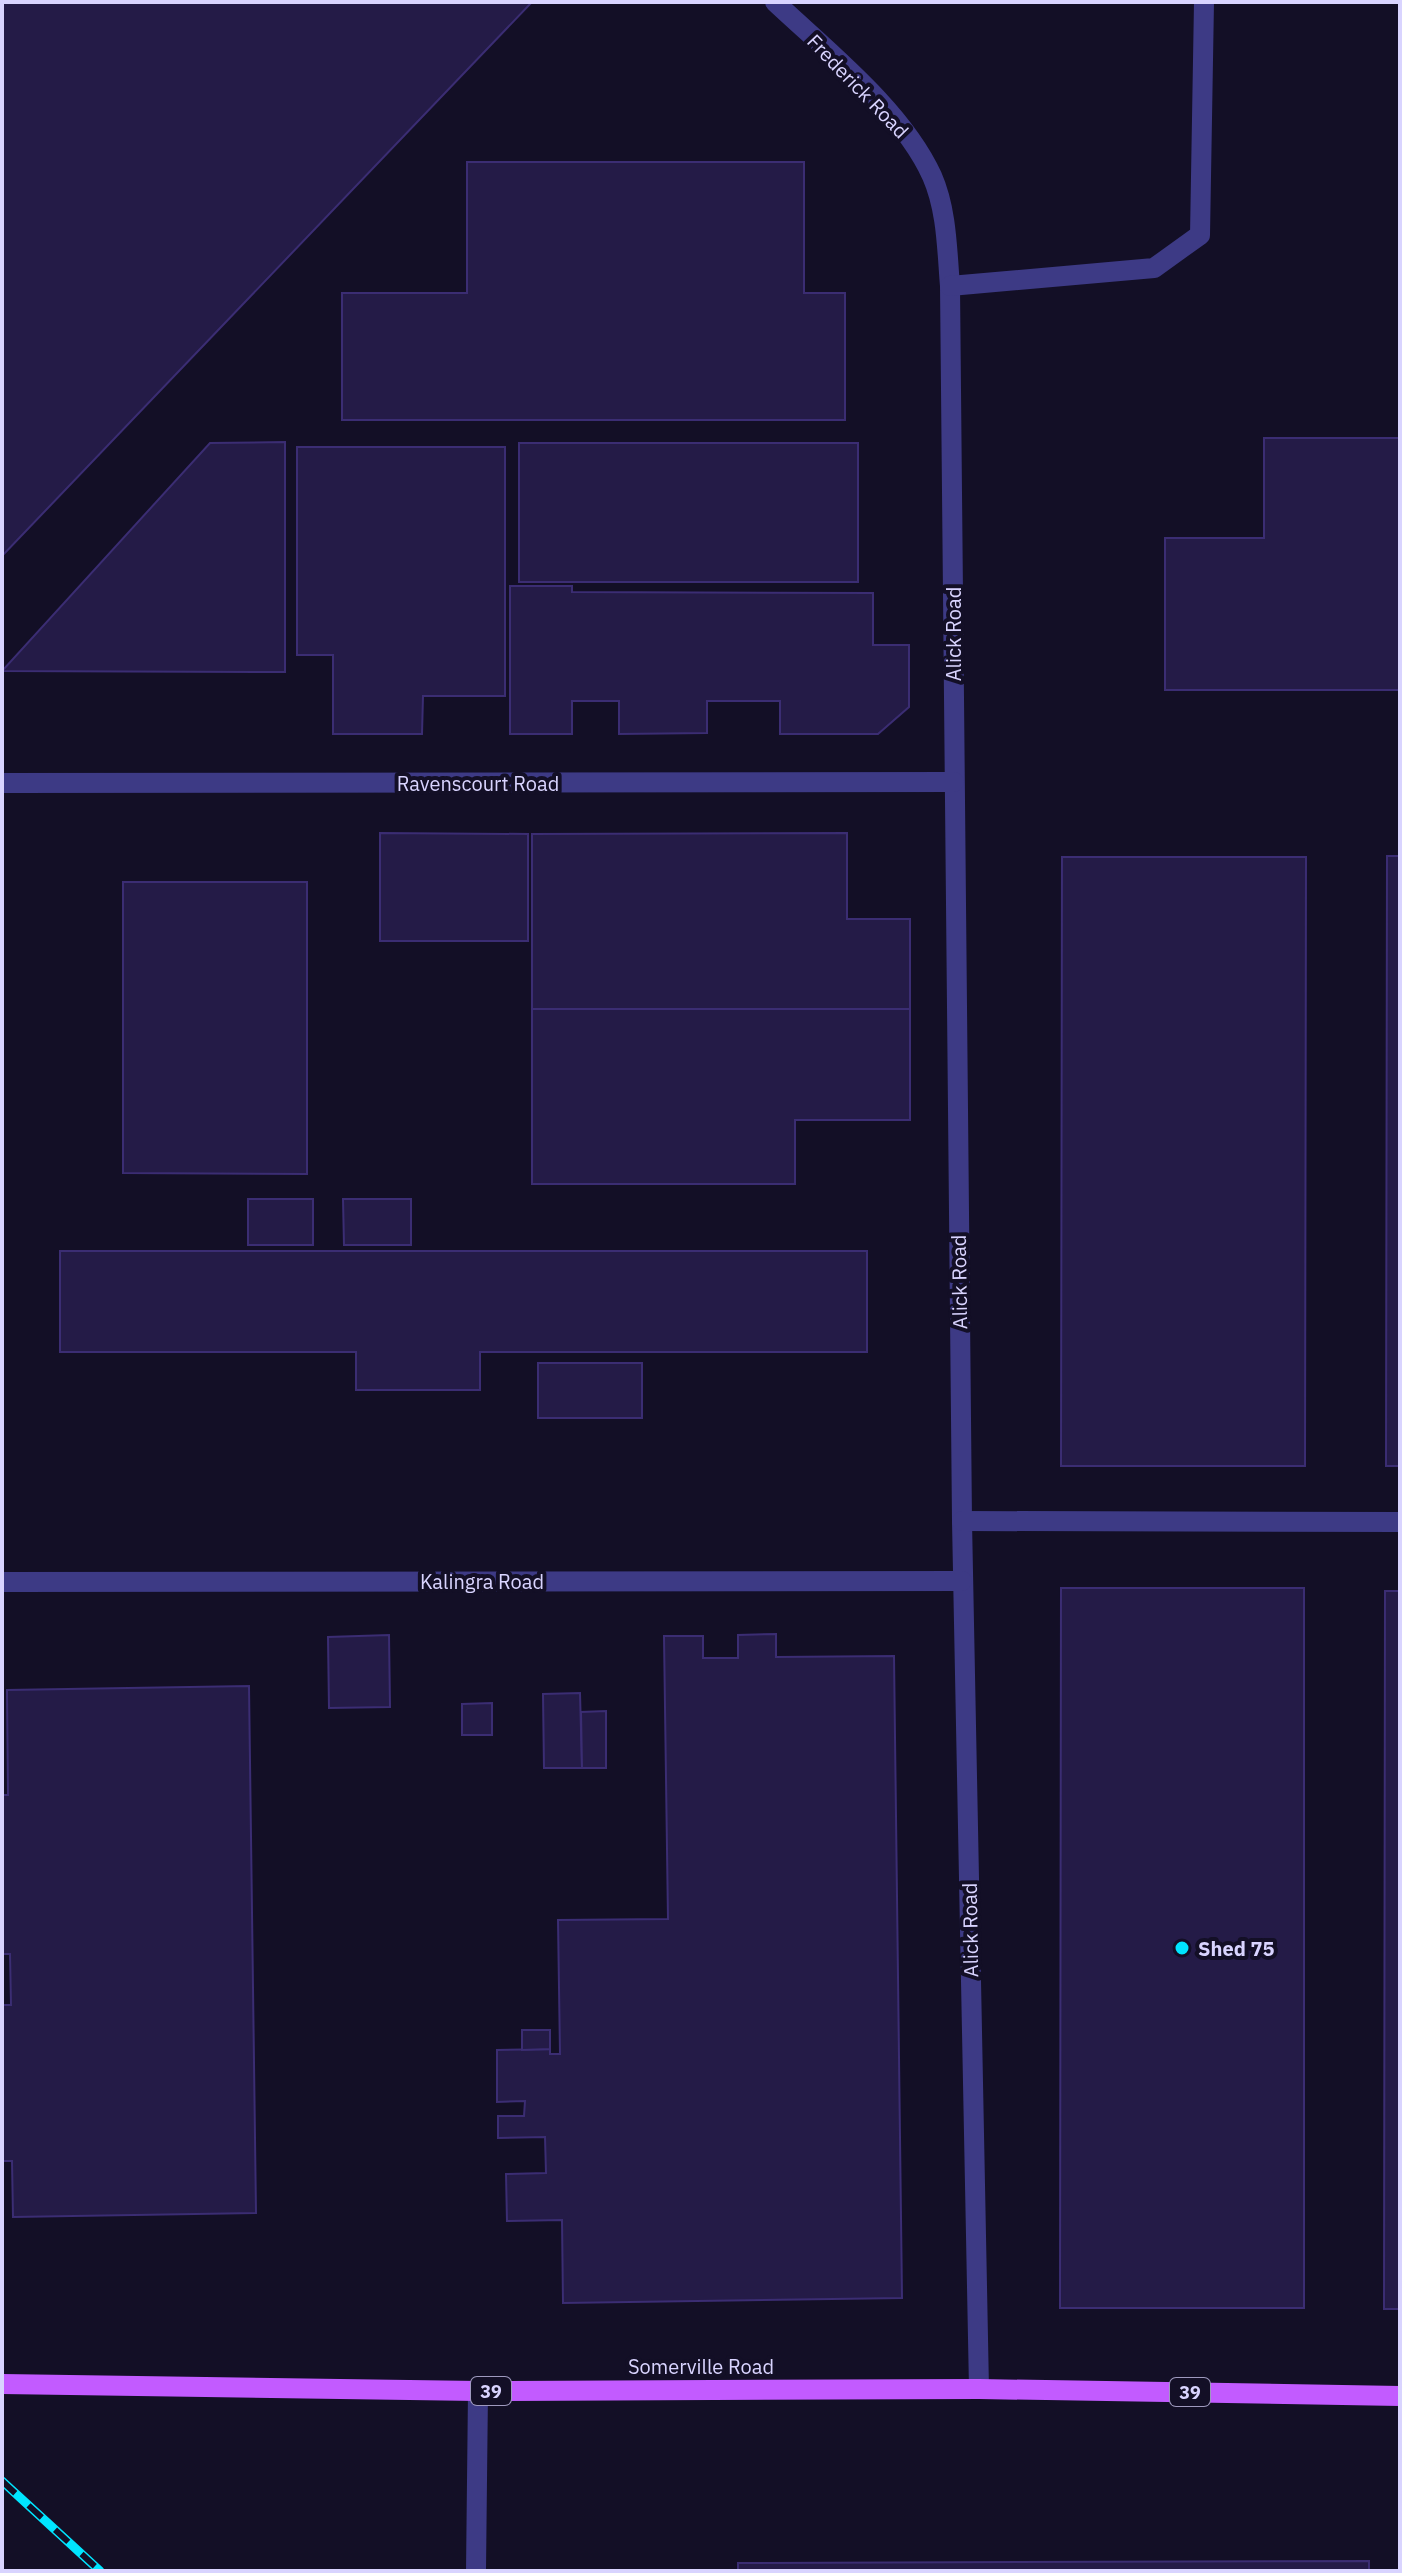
<svg xmlns="http://www.w3.org/2000/svg" width="1402" height="2573" font-family="'IBM Plex Sans',sans-serif">
  <style>
    .building { fill: #241b47; stroke: #3b2d73; stroke-width: 2 }
    .lines { fill: none; stroke-linecap: round; stroke-linejoin: round }
    .minor { stroke: #3d3a85; stroke-width: 20 }
    .major { stroke: #c25bff; stroke-width: 20 }
    .rail-casing { stroke: #00e5ff; stroke-width: 9 }
    .rail { stroke: #130f26; stroke-width: 6; stroke-dasharray: 18; stroke-linecap: butt }
    .poi-dot { fill: #00e5ff; stroke: #130f26; stroke-width: 3 }
    .labels { text-anchor: middle; dominant-baseline: central; stroke-width: 8; stroke-linejoin: round; paint-order: stroke }
    .shield { fill: #130f26; stroke: #9e99be; stroke-width: 2 }
    .shield-label { font-size: 18px; font-weight: bold; fill: #d9d4ff }
    .street-label { font-size: 20px; fill: #d9d4ff; stroke: #130f26 }
    .poi-label { font-size: 20px; font-weight: bold; fill: #d9d4ff; stroke: #130f26; text-anchor: start }
  </style>
  <rect width="100%" height="100%" fill="#130f26"/>
  <g class="building">
    <path d="M2 2H532L2 556Z"/>
    <path d="M467 162H804V293H845V420H342V293H467Z"/>
    <path d="M1264 438H1400V690H1165V538H1264Z"/>
    <path d="M285 442V672L2 671 210 443Z"/>
    <rect x="519" y="443" width="339" height="139"/>
    <path d="M297 447H505V696H423L422 734H333V655H297Z"/>
    <path d="M510 586H572V592L873 593V645H909V707L878 734H780V701H707V733L619 734V701H572V734H510Z"/>
    <path d="M380 833 528 834V941H380Z"/>
    <path d="M847 833V919H910V1009H532V834Z"/>
    <path d="M1387 856H1400V1466H1386Z"/>
    <path d="M1062 857H1306L1305 1466H1061Z"/>
    <path d="M123 882H307V1174L123 1173Z"/>
    <path d="M532 1009H910V1120H795V1184H532Z"/>
    <rect x="248" y="1199" width="65" height="46"/>
    <path d="M343 1199H411V1245H344Z"/>
    <path d="M60 1251H867V1352H480V1390H356V1352H60Z"/>
    <rect x="538" y="1363" width="104" height="55"/>
    <path d="M1061 1588H1304V2308H1060Z"/>
    <path d="M1385 1591H1400V2309H1384Z"/>
    <path d="M776 1634V1657L894 1656 902 2298 563 2303 562 2220 507 2221 506 2174 546 2173 545 2137 498 2138V2116H524L525 2101 497 2102V2050L550 2049V2054H560L558 1920 668 1919 664 1636H703V1658H738V1635Z"/>
    <path d="M389 1635 390 1707 329 1708 328 1637Z"/>
    <path d="M249 1686 256 2213 13 2217 12 2161H2V2005H11L10 1954H2V1795H8L7 1690Z"/>
    <path d="M580 1693 582 1768H544L543 1694Z"/>
    <path d="M492 1703V1735H462V1704Z"/>
    <path d="M606 1711V1768H582L581 1712Z"/>
    <path d="M522 2030H550V2049L522 2050Z"/>
    <path d="M1369 2561V2571H738V2563Z"/>
  </g>
  <g class="lines">
    <g class="minor">
      <path d="M775 2C827 51 902 110 932 176 947 210 947 250 950 286L962 1521 979 2389"/>
      <path d="M950 286 1154 268 1200 235 1204 2"/>
      <path d="M2 783 954 782"/>
      <path d="M962 1521 1400 1522"/>
      <path d="M2 1582 962 1581"/>
      <path d="M476 2571 478 2391"/>
    </g>
    <path class="major" d="M2 2384 478 2391 979 2389 1400 2396"/>
    <g class="rail-casing">
      <path id="rail" d="M2 2481 100 2571"/>
    </g>
    <use href="#rail" class="rail"/>
  </g>
  <circle class="poi-dot" cx="1182" cy="1948" r="8"/>
  <g class="labels">
    <g class="shield">
      <rect x="471" y="2377" width="40" height="28" rx="6"/>
      <rect x="1170" y="2378" width="40" height="28" rx="6"/>
    </g>
    <g class="shield-label">
      <text x="491" y="2391">39</text>
      <text x="1190" y="2392">39</text>
    </g>
    <g class="street-label">
      <text transform="translate(858 86) rotate(46)">Frederick Road</text>
      <text transform="translate(953 634) rotate(-90)">Alick Road</text>
      <text x="478" y="783">Ravenscourt Road</text>
      <text transform="translate(959 1282) rotate(-91)">Alick Road</text>
      <text x="482" y="1581">Kalingra Road</text>
      <text transform="translate(970 1930) rotate(-91)">Alick Road</text>
      <text x="701" y="2366">Somerville Road</text>
    </g>
    <g class="poi-label">
      <text x="1198" y="1948">Shed 75</text>
    </g>
  </g>
  <rect width="1402" height="2573" fill="none" stroke="#d9d4ff" stroke-width="8"/>
</svg>
